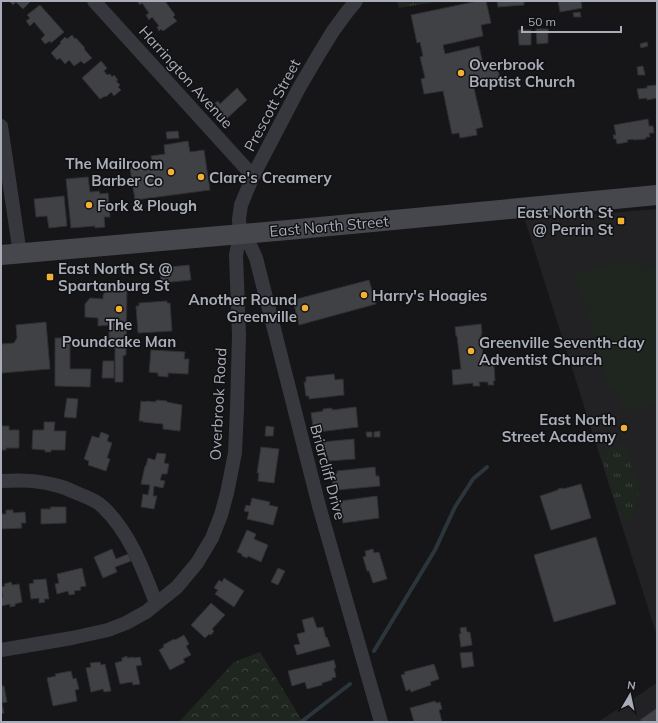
<svg xmlns="http://www.w3.org/2000/svg" width="658" height="723" font-family="Mulish,sans-serif">
  <style>
    .built { fill: #222225 }
    .green { fill: #1e261f }
    .forest { fill: url(#forest-crowns) }
    .park { fill: url(#park-tufts) }
    .lines { fill: none; stroke-linecap: round; stroke-linejoin: round }
    .stream { stroke: #2c353c; stroke-width: 4 }
    .building { fill: #404145; stroke: #303034 }
    .street { stroke: #37383d; stroke-width: 14 }
    .secondary { stroke: #45474d; stroke-width: 20 }
    .poi-dot { fill: #f2b134; stroke: #111113; stroke-width: 1.5 }
    .labels { text-anchor: middle; dominant-baseline: central; stroke-width: 3; stroke-linejoin: round; paint-order: stroke }
    .poi-label { font-size: 15px; font-weight: bold; fill: #a8adb8; stroke: #111113; text-anchor: start }
    .street-label { font-size: 15px; fill: #a8adb8; stroke: #111113 }
  </style>
  <defs>
    <pattern id="forest-crowns" width="20" height="18" patternUnits="userSpaceOnUse"><rect width="20" height="18" fill="#1e261f"/><path d="M2 6a3 3 0 1 1 6 0M12 15a3 3 0 1 1 6 0" fill="none" stroke="#3c433d"/></pattern>
    <pattern id="park-tufts" width="24" height="20" patternUnits="userSpaceOnUse"><rect width="24" height="20" fill="#1e261f"/><path d="M3 7l-1-3M5 7V3M7 7l1-3M15 17l-1-3M17 17v-4M19 17l1-3" fill="none" stroke="#3c433d"/></pattern>
  </defs>
  <rect width="100%" height="100%" fill="#161618"/>
  <g class="built">
    <path d="M657 209V636L525 220Z"/>
    <path d="M657 683V722H598Z"/>
  </g>
  <path class="green" d="M610 264H637L657 266V408L654 404 636 410 622 408 615 388 608 386 575 273Z"/>
  <path class="forest" d="M260 652 303 722H179L234 662Z"/>
  <g class="park">
    <path d="M397 1H442L399 8Z"/>
    <path d="M623 445 637 480 639 492 634 515 631 518 622 521 600 451Z"/>
  </g>
  <g class="lines">
    <g class="stream">
      <path d="M374 651 435 550 455 507 473 479 487 467"/>
      <path d="M301 722 350 684"/>
    </g>
  </g>
  <g class="building">
    <path d="M9 1H31L23 9 16 2 13 5Z"/>
    <path d="M137 1H165L175 15 173 17 177 21 163 31 161 29 159 31 157 27 159 26 152 17 149 20 146 15 149 13 142 3 140 5Z"/>
    <path d="M478 1H486L491 23 481 25 483 36 443 45 445 54 479 46 484 68 497 66 500 78 473 84 483 127 476 129 477 135 460 138 459 133 452 134 443 91 424 94 421 79 425 78 420 57 423 56 420 42 417 43 411 15Z"/>
    <path d="M497 1H524V5L498 7Z"/>
    <path d="M558 1H581L582 8 560 12Z"/>
    <path d="M40 5 64 32 51 43 50 41 45 44 41 39 45 35 34 22 30 26 26 21 30 18 27 15Z"/>
    <path d="M580 12 581 17H574L573 13Z"/>
    <path d="M536 29H548V43L537 44Z"/>
    <path d="M518 30H531V45H519Z"/>
    <path d="M72 35 75 39 76 38 85 48 84 49 92 58 84 64 81 61 74 66 69 60 65 64 60 58 57 60 51 53 61 43 60 42 65 37 67 39Z"/>
    <path d="M647 42 648 46 641 48 640 44Z"/>
    <path d="M101 61 107 68 104 71 107 75 110 74 112 77 114 75 118 80 116 81 120 85 118 87 121 90 114 96 111 92 106 97 105 96 100 99 82 78Z"/>
    <path d="M643 66 645 75H638L637 67Z"/>
    <path d="M657 85V98L647 100V98L639 99 637 89 647 88V86Z"/>
    <path d="M237 88 247 100 224 121 220 116 223 113 215 103 218 101 220 104Z"/>
    <path d="M648 119 649 126H653L654 133H649L650 137H646V139L633 140V139L627 140 628 142 617 144 616 139H614L613 135H616L614 125Z"/>
    <path d="M178 131 179 138 167 139 166 132Z"/>
    <path d="M188 141 190 152 204 150 210 190 135 200 130 168 153 165 151 156 165 154 164 145Z"/>
    <path d="M88 177 90 192 99 191 100 194 108 193 110 217H104L105 227 95 228V226L71 228 66 179Z"/>
    <path d="M64 196 67 226 49 228 47 216 36 217 34 199Z"/>
    <path d="M189 265 191 280 161 283 160 268Z"/>
    <path d="M369 280 376 304 299 325 293 300Z"/>
    <path d="M114 286H127L126 355 123 356V382H115V348H109V325L98 326V318L85 317V304L90 298 103 299V295L106 291 109 292Z"/>
    <path d="M167 301V303H170L172 331 138 333 136 306H139V303Z"/>
    <path d="M46 322 50 369 1 373V344L14 343 17 338 16 325Z"/>
    <path d="M481 324 482 334H481L484 366 494 365 495 381H493L494 385H488V382H479L480 386H473V383L453 385 452 370 461 369 457 336H456L455 327Z"/>
    <path d="M55 338H70V369H91L90 387 55 386Z"/>
    <path d="M151 350 185 352 184 359H189L188 374 168 373V377L158 376V373L149 372Z"/>
    <path d="M103 361H114V378H102Z"/>
    <path d="M334 374 335 380 343 379 344 395 309 399V396H306L304 382H306V377Z"/>
    <path d="M67 398 78 399 76 418 64 417Z"/>
    <path d="M156 400 167 401V402L182 405 180 431 163 429V424L143 422V421H139L141 401 146 402V401L156 402Z"/>
    <path d="M356 407 358 427 318 432 317 426H313L311 413 323 411V409L332 408V410Z"/>
    <path d="M44 422H55L54 431H66L65 450H51V452H45V450L32 449 33 430H44Z"/>
    <path d="M1 426H9V430H19V448H6V450H1Z"/>
    <path d="M266 426 274 427 273 436H265Z"/>
    <path d="M380 431V437H374V432Z"/>
    <path d="M101 432 109 435 107 441 112 443 107 458 110 459 106 471 88 465 89 461 84 459 92 436 99 438Z"/>
    <path d="M366 432H372V437H367Z"/>
    <path d="M354 439 355 459 328 461V456H324L322 442Z"/>
    <path d="M261 447 279 449 274 483 258 481 259 473H257Z"/>
    <path d="M157 453 166 454 164 463 169 464 167 474H162L160 480 165 481 163 488 154 486 153 496H157L154 509 141 507 143 494 148 495 150 485 141 484 145 466H146L148 458 155 460Z"/>
    <path d="M375 467 376 476H379L380 486 337 490V488H333L332 474H337V471Z"/>
    <path d="M581 484 591 518 551 530 540 496 558 490V489L563 488V489Z"/>
    <path d="M377 496 379 518 343 523 340 501Z"/>
    <path d="M252 498 270 502 269 505 278 507 273 525 247 519 249 512 244 511 246 505 250 506Z"/>
    <path d="M50 507H66V523L41 524V509H51Z"/>
    <path d="M6 510H13V513L25 512 26 523H21L22 528 2 529 1 514H6Z"/>
    <path d="M247 530 256 534 254 539 268 545 261 562 248 556 247 558 242 556V554L237 552Z"/>
    <path d="M596 537 616 604 554 622 534 555Z"/>
    <path d="M112 549 116 559 128 554 131 561 115 567 117 572 103 578 94 557Z"/>
    <path d="M373 549 374 553 379 552 387 579 373 583 369 571H367L363 557 366 556 365 551Z"/>
    <path d="M82 568 86 586 80 587 81 590 74 591 75 594 69 595 68 591 57 594 55 584 59 583 57 574Z"/>
    <path d="M278 568 285 571 278 585 271 582Z"/>
    <path d="M224 578 244 591 234 607 215 594 218 590 214 588 219 580 222 582Z"/>
    <path d="M46 579 49 599H44L45 602 39 603V598L31 599 29 584 34 583 33 580Z"/>
    <path d="M11 582 12 585 19 584 22 602 15 604V606L10 607V604L1 606V597H3L1 587 5 586 4 584Z"/>
    <path d="M211 603 225 615 212 629 214 631 211 635 209 634 205 638 191 625Z"/>
    <path d="M313 617 317 628 323 627 326 638 327 637 330 646 297 655 294 645 300 644 297 634 305 632 302 620Z"/>
    <path d="M466 627 467 632H470L472 645 461 647 459 634H461L460 628Z"/>
    <path d="M184 635 189 644 186 646 191 655 183 659 185 662 170 670 159 650 164 647 163 645 174 639 175 640Z"/>
    <path d="M472 652 474 666 462 668 460 653Z"/>
    <path d="M127 656V658L134 657V658L140 657 142 665 136 666 140 684 133 685 132 682 120 684 115 663 122 661V658Z"/>
    <path d="M334 660 336 668H334L336 677 332 678V680L322 683V685L307 689 305 682 292 686 288 671Z"/>
    <path d="M100 662 101 665 105 664 111 691 104 692 103 689 91 692 86 668 91 667 90 663Z"/>
    <path d="M434 664 439 679 430 682 431 685 411 692 410 689 406 691 401 675 405 674 404 672Z"/>
    <path d="M71 671 73 679 76 678 79 689 75 690 77 701 53 706 47 678 56 676 55 674Z"/>
    <path d="M1 686H4L7 702 2 703 4 713 1 714Z"/>
    <path d="M435 701 436 703 440 702 442 709 439 710 442 722H414L410 708Z"/>
    <path d="M657 708V722H642L640 720Z"/>
  </g>
  <g class="lines">
    <g class="street">
      <path d="M94 1 253 176"/>
      <path d="M1 126 20 254"/>
      <path d="M240 234 250 245 256 258 319 506 381 722"/>
      <path d="M1 481C21 480 39 480 59 486 66 488 72 491 79 494 87 497 97 501 103 507 130 533 143 569 156 603"/>
      <path d="M1 650 72 638 108 630 126 623 146 612 177 587 197 563 212 538 221 515 227 493 235 453 237 409 239 335 236 255 240 234 239 219 241 205 253 176 299 88 316 59 333 31 347 12 356 1"/>
    </g>
    <path class="secondary" d="M1 255 288 230 657 195"/>
  </g>
  <g class="poi-dot">
    <circle cx="461" cy="73" r="4"/>
    <circle cx="171" cy="172" r="4"/>
    <circle cx="201" cy="177" r="4"/>
    <circle cx="89" cy="205" r="4"/>
    <rect x="617" y="217" width="8" height="8" rx="2"/>
    <rect x="46" y="273" width="8" height="8" rx="2"/>
    <circle cx="364" cy="295" r="4"/>
    <circle cx="305" cy="308" r="4"/>
    <circle cx="119" cy="309" r="4"/>
    <circle cx="471" cy="351" r="4"/>
    <circle cx="624" cy="428" r="4"/>
  </g>
  <g class="labels">
    <g class="poi-label">
      <text x="469" y="64">Overbrook<tspan x="469" dy="17">Baptist Church</tspan></text>
      <text x="163" y="163" text-anchor="end">The Mailroom<tspan x="163" dy="17">Barber Co</tspan></text>
      <text x="209" y="177">Clare's Creamery</text>
      <text x="97" y="205">Fork &amp; Plough</text>
      <text x="613" y="212" text-anchor="end">East North St<tspan x="613" dy="17">@ Perrin St</tspan></text>
      <text x="58" y="268">East North St @<tspan x="58" dy="17">Spartanburg St</tspan></text>
      <text x="372" y="295">Harry's Hoagies</text>
      <text x="297" y="299" text-anchor="end">Another Round<tspan x="297" dy="17">Greenville</tspan></text>
      <text x="119" y="324" text-anchor="middle">The<tspan x="119" dy="17">Poundcake Man</tspan></text>
      <text x="479" y="342">Greenville Seventh-day<tspan x="479" dy="17">Adventist Church</tspan></text>
      <text x="616" y="419" text-anchor="end">East North<tspan x="616" dy="17">Street Academy</tspan></text>
    </g>
    <g class="street-label">
      <text transform="translate(186 77) rotate(48)">Harrington Avenue</text>
      <text transform="translate(272 105) rotate(-62)">Prescott Street</text>
      <text transform="translate(329 226) rotate(-5)">East North Street</text>
      <text transform="translate(218 404) rotate(-87)">Overbrook Road</text>
      <text transform="translate(328 472) rotate(75)">Briarcliff Drive</text>
    </g>
  </g>
  <rect width="658" height="723" fill="none" stroke="#a8adb8" stroke-width="4"/>
  <g transform="translate(630 695) rotate(9)" stroke="#111113" stroke-width="3" paint-order="stroke">
  <path d="M0-3L7 15L0 10L-7 15Z" fill="#a8adb8"/>
  <text y="-6" font-size="11" font-weight="bold" text-anchor="middle" fill="#a8adb8">N</text>
  </g>
  <path d="M522 26v6h99v-6" fill="none" stroke="#a8adb8" stroke-width="2"/>
  <text x="528" y="26" font-size="12" fill="#a8adb8" stroke="#111113" stroke-width="3" paint-order="stroke">50 m</text>
</svg>
